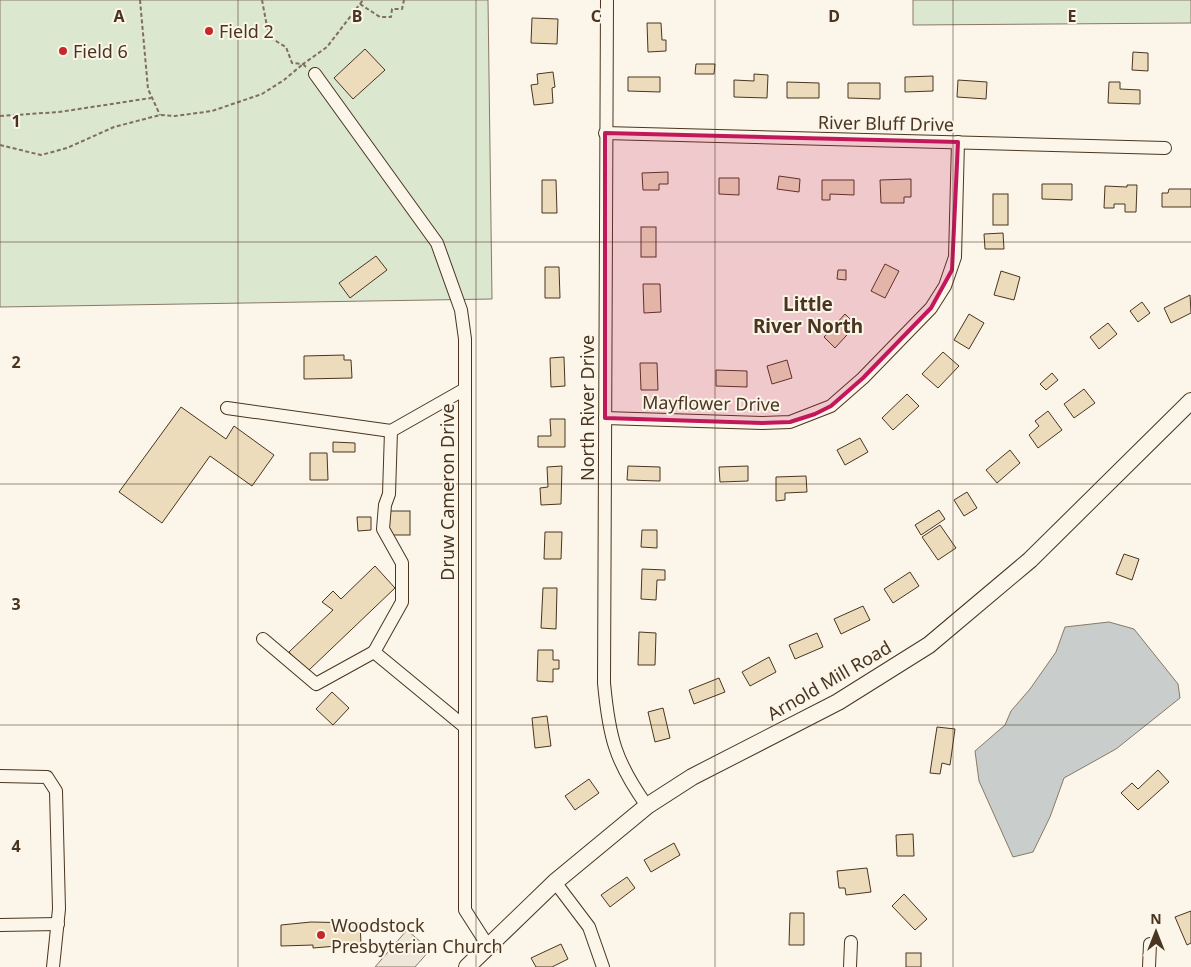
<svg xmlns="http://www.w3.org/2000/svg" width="1191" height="967" font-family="'Noto Sans',sans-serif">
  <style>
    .green { fill: #dce7d0; stroke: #887966 }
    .parking { fill: #ede7d9; stroke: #887966 }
    .water { fill: #c9cecd; stroke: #887966 }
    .building { fill: #ecdcbc; stroke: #4a3520 }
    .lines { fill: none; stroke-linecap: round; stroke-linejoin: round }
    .minor-casing { stroke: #4a3520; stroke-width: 14 }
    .major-casing { stroke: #4a3520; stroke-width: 18 }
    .path { stroke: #7f6f5c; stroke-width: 2; stroke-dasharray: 4 2.5; stroke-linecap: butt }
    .minor { stroke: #fbf6e9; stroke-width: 12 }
    .major { stroke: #fbf6e9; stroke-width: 16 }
    .marked { fill: #c2185b; fill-opacity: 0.2; stroke: #c2185b; stroke-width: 4; stroke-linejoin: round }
    .grid { fill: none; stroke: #4a3520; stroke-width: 1; stroke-opacity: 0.55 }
    .poi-dot { fill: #c62828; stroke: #fbf6e9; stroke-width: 2 }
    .labels { text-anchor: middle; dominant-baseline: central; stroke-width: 4; stroke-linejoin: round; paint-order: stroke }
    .poi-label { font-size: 18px; fill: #4a3520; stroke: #fbf6e9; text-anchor: start }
    .street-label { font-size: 18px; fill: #4a3520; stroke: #fbf6e9 }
    .neighbourhood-label { font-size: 19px; font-weight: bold; fill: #4a3520; stroke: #fbf6e9 }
    .grid-label { font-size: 16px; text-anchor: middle; font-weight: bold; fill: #4a3520; stroke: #fbf6e9; stroke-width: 4; stroke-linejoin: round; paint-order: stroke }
  </style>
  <rect width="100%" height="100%" fill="#fbf6e9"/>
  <g class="green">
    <path d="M0 0H488L492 299 0 307Z"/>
    <path d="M913 0H1191V23L913 25Z"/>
  </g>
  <path class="parking" d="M407 930 430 950 415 967H375Z"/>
  <path class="water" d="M1109 622 1134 629 1178 684 1180 698 1116 749 1064 778 1050 817 1033 852 1013 857 979 781 975 751 1005 725 1011 711 1030 689 1056 652 1065 627Z"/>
  <g class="building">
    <path d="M532 18 558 19 557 44 531 43Z"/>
    <path d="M647 23H661L662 40H666V51L648 52Z"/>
    <path d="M365 49 385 70 353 99 334 78Z"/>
    <path d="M1133 52 1148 53V71L1132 70Z"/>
    <path d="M696 64H715L714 74H695Z"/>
    <path d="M553 72 555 87 552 88 553 103 534 105 531 85 538 84 537 74Z"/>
    <path d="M754 74 768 75 767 98 734 97V80L754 81Z"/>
    <path d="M933 76V91L905 92V77Z"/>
    <path d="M628 77H660V92L628 91Z"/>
    <path d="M958 80 987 82 986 99 957 97Z"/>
    <path d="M787 82 819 83V98H787Z"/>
    <path d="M1109 82H1120V89L1140 90V104L1108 103Z"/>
    <path d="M848 83H880V99L848 98Z"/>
    <path d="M668 172V184H659V190H643L642 173Z"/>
    <path d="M779 176 800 179 799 192 777 189Z"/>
    <path d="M719 178H739V195L719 194Z"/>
    <path d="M911 179V197H904V203H881L880 180Z"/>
    <path d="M542 180H556L557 213H542Z"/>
    <path d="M822 180H854V195L830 194V200H822Z"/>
    <path d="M1042 184H1072V200L1042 199Z"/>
    <path d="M1127 185H1137L1136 212H1125V204H1114V208H1104L1105 186 1127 187Z"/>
    <path d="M1169 189H1191V207H1162V193H1168Z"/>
    <rect x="993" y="194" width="15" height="31"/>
    <rect x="641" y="227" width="15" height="30"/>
    <path d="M1003 233 1004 249H985L984 234Z"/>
    <path d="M376 256 387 270 350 298 339 283Z"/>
    <path d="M885 264 899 271 885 298 871 291Z"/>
    <path d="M545 267H559L560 298H545Z"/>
    <path d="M838 270H846V280L837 279Z"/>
    <path d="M1001 271 1020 277 1014 300 994 295Z"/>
    <path d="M643 284H660L661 312 644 313Z"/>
    <path d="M1190 295 1191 313 1171 323 1164 308Z"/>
    <path d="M1142 302 1150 313 1138 322 1130 311Z"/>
    <path d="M845 314 856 325 835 348 824 337Z"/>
    <path d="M969 314 984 323 969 349 954 340Z"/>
    <path d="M1108 323 1117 334 1099 349 1090 337Z"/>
    <path d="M943 352 959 366 938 388 922 374Z"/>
    <path d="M344 355V360H351L352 378 304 379V356Z"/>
    <path d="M564 357 565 386 551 387 550 358Z"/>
    <path d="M787 360 792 378 772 384 767 366Z"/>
    <path d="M640 363H657L658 390H641Z"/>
    <path d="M716 370 747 371V387L716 386Z"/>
    <path d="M1052 373 1058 380 1046 390 1040 384Z"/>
    <path d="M1084 389 1095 403 1074 418 1064 404Z"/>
    <path d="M907 394 919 406 893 430 882 418Z"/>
    <path d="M181 407 226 439 234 426 274 455 252 486 210 456 162 523 119 492Z"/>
    <path d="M1048 411 1062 430 1038 448 1029 435 1039 426 1035 421Z"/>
    <path d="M550 419H565V447H538V436H551Z"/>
    <path d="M860 438 868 452 845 465 837 450Z"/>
    <path d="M333 442 355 443V452H333Z"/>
    <path d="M1010 450 1020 463 997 483 986 470Z"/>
    <path d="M310 453H327L328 480H310Z"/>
    <path d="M562 466 561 504 541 505 540 488 548 487 547 467Z"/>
    <path d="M628 466 660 467V481L627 480Z"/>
    <path d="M748 466V481L720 482 719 467Z"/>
    <path d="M806 476 807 492 785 493V500L776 501V477Z"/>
    <path d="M967 492 977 508 964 516 954 500Z"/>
    <path d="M939 510 945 519 921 535 915 525Z"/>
    <rect x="387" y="511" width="23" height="24"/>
    <path d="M357 517H371V530L358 531Z"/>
    <path d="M940 525 956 548 938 560 922 537Z"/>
    <path d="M642 530H657V548L641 547Z"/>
    <path d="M545 532H562L561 559H544Z"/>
    <path d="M1124 554 1139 559 1132 580 1116 574Z"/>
    <path d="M375 566 395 588 308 671 289 652 333 610 322 602 333 591 341 599Z"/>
    <path d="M642 569 665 570V580H657L656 600 641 599Z"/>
    <path d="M910 572 919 586 893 603 884 589Z"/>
    <path d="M543 588H557L556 629 541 628Z"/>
    <path d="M863 606 870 620 841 634 834 619Z"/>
    <path d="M639 632 656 633 655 665H638Z"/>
    <path d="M817 633 823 647 795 659 789 645Z"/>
    <path d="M538 650H553V660H559V669H553V682L537 681Z"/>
    <path d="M769 657 776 672 750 686 742 672Z"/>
    <path d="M719 678 725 692 694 704 689 690Z"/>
    <path d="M332 692 349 708 333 725 316 709Z"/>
    <path d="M663 708 670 738 655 742 648 712Z"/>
    <path d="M547 716 551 746 535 748 532 718Z"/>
    <path d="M937 727 955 729 950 765 942 763 940 774 930 773Z"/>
    <path d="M1158 770 1169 782 1138 810 1121 793 1132 783 1138 789Z"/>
    <path d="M589 779 599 793 575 810 565 796Z"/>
    <path d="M913 834 914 856H897L896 835Z"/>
    <path d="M674 843 680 855 651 872 644 860Z"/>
    <path d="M867 868 871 892 846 895 845 888H839L837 871Z"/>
    <path d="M627 877 635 888 610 907 601 895Z"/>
    <path d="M904 894 927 919 915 930 892 906Z"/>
    <path d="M1191 911V943L1187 945 1175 917Z"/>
    <path d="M790 913H804V945H789Z"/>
    <path d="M311 922 360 923 361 944 313 948V945L281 946V925Z"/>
    <path d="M561 944 568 959 552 967H536L531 958Z"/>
    <rect x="906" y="953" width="15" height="14"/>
  </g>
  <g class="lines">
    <g class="minor-casing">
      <g id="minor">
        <path d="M607 0 604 683C609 737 615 761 647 806"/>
        <path d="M315 74 437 243 461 310 465 339V910L488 946"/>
        <path d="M605 133 1165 148"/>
        <path d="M465 389 391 431 389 494 385 505 383 529 402 563V602L374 652 465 727"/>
        <path d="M227 408 391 431"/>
        <path d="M605 418 762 423 790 422 831 406 863 378 931 308 945 286 955 257 958 142"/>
        <path d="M263 639 316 684 374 652"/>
        <path d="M0 776 47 777 56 791 59 909 53 967"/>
        <path d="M555 882 589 927 603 967"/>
        <path d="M0 925 58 924"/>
        <path d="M850 967 851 942"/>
        <path d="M1149 967 1150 944"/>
      </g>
    </g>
    <g class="major-casing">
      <path id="major" d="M467 967 555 882 647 806 692 777 838 702 929 645 1030 560 1191 401"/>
    </g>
    <g class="path">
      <path d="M140 0 148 89 160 115"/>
      <path d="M262 0 269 37 286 47 292 63 303 64 327 47 363 0"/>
      <path d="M360 4 380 17H391L392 9H402L404 0"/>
      <path d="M0 116 59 112 151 98"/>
      <path d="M0 145 41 155 67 148 114 127 160 115 175 116 212 111 262 94 284 80 303 64 306 67"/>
    </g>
    <use href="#minor" class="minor"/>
    <use href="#major" class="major"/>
  </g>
  <path class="marked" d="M605 133 958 142 952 270 931 308 863 378 831 406 815 414 790 422 762 423 605 418Z"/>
  <path class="grid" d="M238 0V967M476 0V967M715 0V967M953 0V967M0 242H1191M0 484H1191M0 725H1191"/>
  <g class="poi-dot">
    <circle cx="209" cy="31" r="5"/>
    <circle cx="63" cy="51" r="5"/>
    <circle cx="321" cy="935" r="5"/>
  </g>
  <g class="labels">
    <g class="poi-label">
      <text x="219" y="31">Field 2</text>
      <text x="73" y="51">Field 6</text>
      <text x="331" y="925">Woodstock<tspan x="331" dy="21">Presbyterian Church</tspan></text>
    </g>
    <g class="street-label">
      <text transform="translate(886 123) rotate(1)">River Bluff Drive</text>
      <text transform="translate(711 403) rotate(1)">Mayflower Drive</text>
      <text transform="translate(587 408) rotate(-90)">North River Drive</text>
      <text transform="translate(447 492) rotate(-90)">Druw Cameron Drive</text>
      <text transform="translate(829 680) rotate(-30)">Arnold Mill Road</text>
    </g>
    <g class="neighbourhood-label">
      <text x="808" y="304">Little<tspan x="808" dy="22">River North</tspan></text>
    </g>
  </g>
  <g class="grid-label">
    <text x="119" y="22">A</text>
    <text x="357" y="22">B</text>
    <text x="596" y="22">C</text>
    <text x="834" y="22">D</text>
    <text x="1072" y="22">E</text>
    <text x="16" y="127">1</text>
    <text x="16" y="368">2</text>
    <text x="16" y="610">3</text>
    <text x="16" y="852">4</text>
  </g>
  <g transform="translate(1156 932)" stroke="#fbf6e9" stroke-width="4" paint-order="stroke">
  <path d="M0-4L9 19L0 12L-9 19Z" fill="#4a3520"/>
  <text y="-8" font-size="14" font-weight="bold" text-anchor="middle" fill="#4a3520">N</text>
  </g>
</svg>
